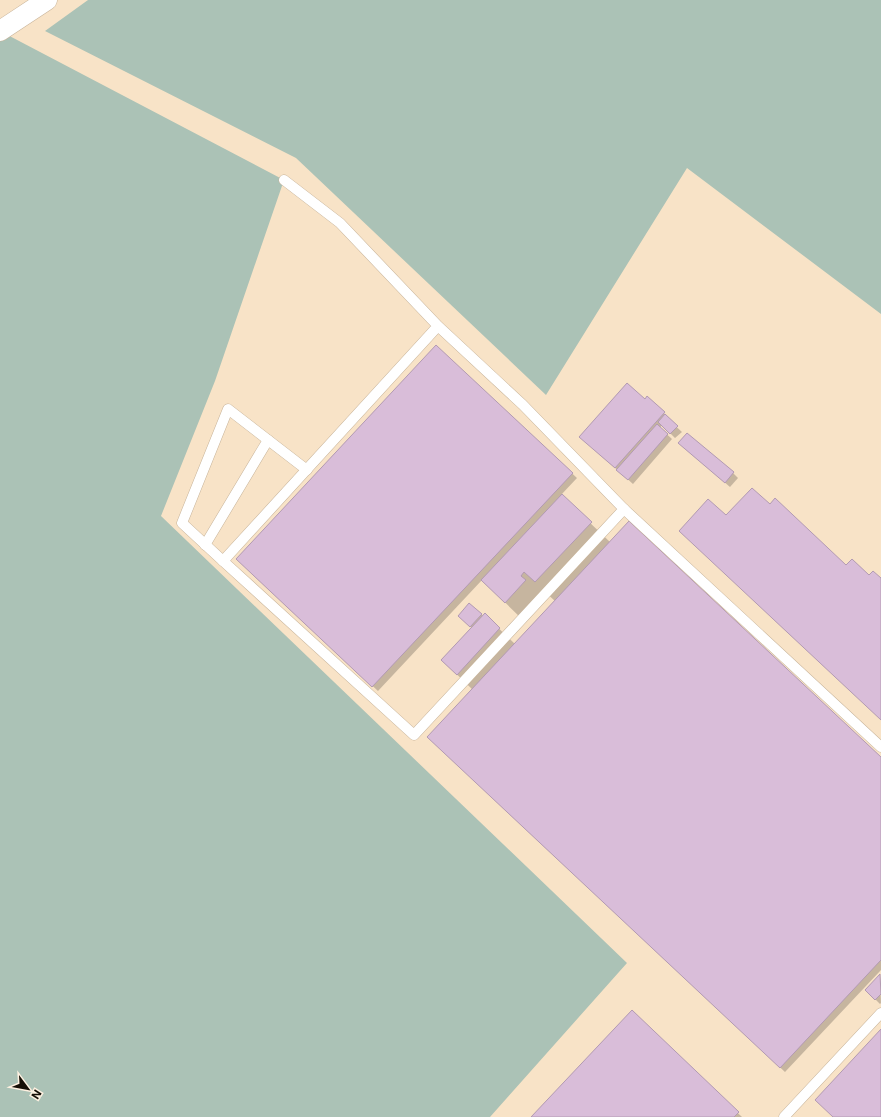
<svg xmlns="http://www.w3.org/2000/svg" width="881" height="1117" font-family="Inter,sans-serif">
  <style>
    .green { fill: #abc2b6 }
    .shadow { fill: #0003 }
    .building { fill: #d9bdd9; stroke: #b29ab2 }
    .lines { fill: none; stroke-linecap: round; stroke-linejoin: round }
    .lane-casing { stroke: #c7b399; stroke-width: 11 }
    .street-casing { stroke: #c7b399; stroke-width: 21 }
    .lane { stroke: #fff; stroke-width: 10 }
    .street { stroke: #fff; stroke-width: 20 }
  </style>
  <rect width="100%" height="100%" fill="#f8e3c7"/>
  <g class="green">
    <path d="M88 0H881V314L687 168 546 395 296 158 45 31Z"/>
    <path d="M0 31 284 180 215 381 161 516 627 963 490 1117H0Z"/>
  </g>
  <g class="shadow">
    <path d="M436 346 577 478 561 495 610 542 881 759V970L785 1072 433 742 473 690 442 660 472 628 459 616 469 604 483 616 485 615 515 644 555 601 544 591 525 622 482 580 378 691 242 564Z"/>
    <path d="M648 398 669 418 668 419 682 432 675 438 662 425 660 428 672 439 633 484 585 441 645 400Z"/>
    <path d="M679 443 733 473 738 478 730 487Z"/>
    <path d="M880 976 881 1003 880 1004 866 990Z"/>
    <path d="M632 1012 742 1117H532Z"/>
  </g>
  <g class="building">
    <path d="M436 345 573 473 372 687 236 559Z"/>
    <path d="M627 383 645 399 647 396 665 412 615 468 579 437Z"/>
    <path d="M665 414 678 426 670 434 658 422Z"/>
    <path d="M657 424 668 434 628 480 616 470Z"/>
    <path d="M687 433 734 472 725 483 678 443Z"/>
    <path d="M752 488 770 504 775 498 846 565 852 559 869 575 873 571 881 578V720L679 531 708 499 726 515Z"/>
    <path d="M562 494 592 522 535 582 524 572 521 576 526 580 505 603 481 580Z"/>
    <path d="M629 521 881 757V960L780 1068 427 737Z"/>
    <path d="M469 603 482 614 470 627 458 616Z"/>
    <path d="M485 613 500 628 457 675 441 660Z"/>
    <path d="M880 974 881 994 875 1000 865 990Z"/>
    <path d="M632 1010 739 1112 734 1117H531Z"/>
    <path d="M881 1029V1117H833L815 1100Z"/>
  </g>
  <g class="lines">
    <g class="lane-casing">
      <g id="lane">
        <path d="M284 180 340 223 438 326 523 405 624 509 414 735 223 561 438 326"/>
        <path d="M624 509 881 747"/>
        <path d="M205 545 268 440"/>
        <path d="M223 561 182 523 228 409 307 470"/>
        <path d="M784 1117 881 1013"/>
      </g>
    </g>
    <g class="street-casing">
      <path id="street" d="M0 31 47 0"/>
    </g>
    <use href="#lane" class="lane"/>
    <use href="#street" class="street"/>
  </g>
  <g transform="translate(28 1089) rotate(122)" stroke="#fef1e1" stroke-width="3" paint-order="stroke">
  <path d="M0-3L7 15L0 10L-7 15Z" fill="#160f06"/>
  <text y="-6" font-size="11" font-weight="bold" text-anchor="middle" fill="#160f06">N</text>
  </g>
</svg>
